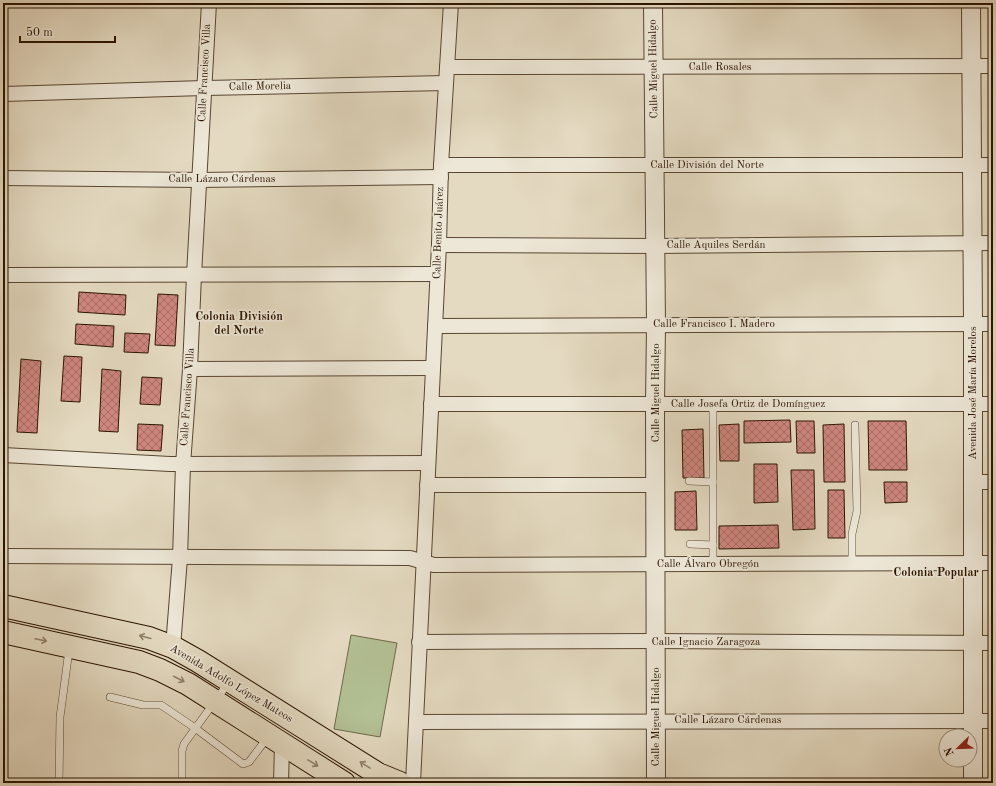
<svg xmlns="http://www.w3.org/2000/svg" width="996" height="786" font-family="'Old Standard TT',serif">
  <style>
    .pitch { fill: #b2c094; stroke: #6e6a4a }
    .building { fill: url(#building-cross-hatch); stroke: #2b1400 }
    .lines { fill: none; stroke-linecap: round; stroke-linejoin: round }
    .service-casing { stroke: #594630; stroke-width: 8 }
    .minor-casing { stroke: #594630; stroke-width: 16 }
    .tertiary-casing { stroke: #594630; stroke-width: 20 }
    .primary-casing { stroke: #2b1400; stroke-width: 24 }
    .service { stroke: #ede7d7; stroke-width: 7 }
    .minor { stroke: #ede7d7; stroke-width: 14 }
    .tertiary { stroke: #ede7d7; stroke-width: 18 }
    .primary { stroke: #e4dac1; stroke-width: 22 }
    .oneway { stroke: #91816a }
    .labels { text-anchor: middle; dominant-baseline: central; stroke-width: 3.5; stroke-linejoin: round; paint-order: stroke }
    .street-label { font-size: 11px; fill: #2b1400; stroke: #ede7d7 }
    .neighbourhood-label { font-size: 12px; font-weight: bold; fill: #2b1400; stroke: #ede7d7 }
  </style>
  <defs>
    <pattern id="building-cross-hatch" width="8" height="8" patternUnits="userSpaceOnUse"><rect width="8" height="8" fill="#cf867f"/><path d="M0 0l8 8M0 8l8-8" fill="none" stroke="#a86c66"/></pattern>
  </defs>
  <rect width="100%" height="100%" fill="#e4dac1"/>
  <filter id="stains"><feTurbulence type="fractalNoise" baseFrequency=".005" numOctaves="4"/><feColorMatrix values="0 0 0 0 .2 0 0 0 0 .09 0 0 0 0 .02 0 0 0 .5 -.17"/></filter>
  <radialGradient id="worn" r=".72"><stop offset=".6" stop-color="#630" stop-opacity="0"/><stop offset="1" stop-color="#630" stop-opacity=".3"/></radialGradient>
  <path class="pitch" d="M351 635 397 643 380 737 334 729Z"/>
  <g class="building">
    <path d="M79 292 126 295 125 315 78 312Z"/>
    <path d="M158 294 178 295 175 346 155 345Z"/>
    <path d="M76 324 114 326 113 347 75 344Z"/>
    <path d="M125 333 150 334 148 353 124 352Z"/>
    <path d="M64 356 82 357 80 402 61 401Z"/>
    <path d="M21 359 41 361 37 433 17 432Z"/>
    <path d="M102 369 121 371 118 432 99 431Z"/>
    <path d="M142 377 162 378 160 405 140 404Z"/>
    <path d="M790 420 791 442 744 443V421Z"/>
    <path d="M796 421H814L815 453H797Z"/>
    <path d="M868 421H906L907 470H869Z"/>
    <path d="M138 424 163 425 161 451 137 450Z"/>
    <path d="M739 424V461H720L719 425Z"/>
    <path d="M844 424 845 482H824L823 425Z"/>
    <path d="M703 429 704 478H683L682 430Z"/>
    <path d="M754 464H777L778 502 754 503Z"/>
    <path d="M791 470H814L815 529 793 530Z"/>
    <path d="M884 482H907V502L885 503Z"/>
    <path d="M828 490H844L845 538H828Z"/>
    <path d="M696 491 697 530H675V492Z"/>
    <path d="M778 525 779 548 719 549V526Z"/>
  </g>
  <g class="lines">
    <g class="service-casing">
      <g id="service">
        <path d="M689 481 713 482"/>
        <path d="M690 544 713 545"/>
        <path d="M713 563V404"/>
        <path d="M852 563V534L857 511 855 425"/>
        <path d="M110 697 143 705H161L195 728 243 764 249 762 267 738"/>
        <path d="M59 783 60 717 69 650"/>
        <path d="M182 783V751L184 744 229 682"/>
      </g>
    </g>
    <g class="minor-casing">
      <g id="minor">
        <path d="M447 67 993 66"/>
        <path d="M3 94 204 88 446 83"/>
        <path d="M441 165H993"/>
        <path d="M3 178 199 180 441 177"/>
        <path d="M439 245 655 246 993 243"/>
        <path d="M3 275 437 274"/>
        <path d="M435 326 993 324"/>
        <path d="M190 369 433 368"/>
        <path d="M431 404H993"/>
        <path d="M3 455 170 464 428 463"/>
        <path d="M973 482H993"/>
        <path d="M427 485H655"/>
        <path d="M3 556 410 558 434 565 993 563"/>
        <path d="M419 642 655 641 993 643"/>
        <path d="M173 647 180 558 183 465 190 369 194 275 209 3"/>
        <path d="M416 722 993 721"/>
        <path d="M281 783 282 744"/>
        <path d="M413 783 439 245 441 165 451 3"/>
      </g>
    </g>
    <g class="tertiary-casing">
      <g id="tertiary">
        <path d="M653 3 656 325 655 404 656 783"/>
        <path d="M971 3 973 324V783"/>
      </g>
    </g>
    <g class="primary-casing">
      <g id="primary">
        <path d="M3 606 149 638 173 647 198 661 378 774 400 783"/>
        <path d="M3 632 139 662 160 670 188 684 344 783"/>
      </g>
    </g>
    <use href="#service" class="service"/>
    <use href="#minor" class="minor"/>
    <use href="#tertiary" class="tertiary"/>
    <use href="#primary" class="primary"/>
  </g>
  <defs><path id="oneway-shaft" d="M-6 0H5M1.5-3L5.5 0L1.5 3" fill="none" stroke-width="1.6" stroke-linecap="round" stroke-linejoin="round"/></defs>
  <g class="oneway">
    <use href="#oneway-shaft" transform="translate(145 637) rotate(-165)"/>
    <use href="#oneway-shaft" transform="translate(41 640) rotate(12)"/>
    <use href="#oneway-shaft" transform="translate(179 679) rotate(27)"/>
    <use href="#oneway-shaft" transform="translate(313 763) rotate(32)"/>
    <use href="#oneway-shaft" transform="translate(365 765) rotate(-148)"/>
  </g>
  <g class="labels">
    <g class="street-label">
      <text x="720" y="67">Calle Rosales</text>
      <text transform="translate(654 69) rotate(-91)">Calle Miguel Hidalgo</text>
      <text transform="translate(205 73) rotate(-87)">Calle Francisco Villa</text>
      <text transform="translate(260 87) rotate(-1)">Calle Morelia</text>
      <text x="707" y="165">Calle División del Norte</text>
      <text x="222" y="179">Calle Lázaro Cárdenas</text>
      <text transform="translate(439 233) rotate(-88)">Calle Benito Juárez</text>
      <text x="716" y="245">Calle Aquiles Serdán</text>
      <text x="714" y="324">Calle Francisco I. Madero</text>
      <text transform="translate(656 393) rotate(-90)">Calle Miguel Hidalgo</text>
      <text transform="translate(973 393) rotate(-90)">Avenida José María Morelos</text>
      <text transform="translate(188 397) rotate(-86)">Calle Francisco Villa</text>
      <text x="748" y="404">Calle Josefa Ortiz de Domínguez</text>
      <text x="708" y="564">Calle Álvaro Obregón</text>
      <text x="706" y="642">Calle Ignacio Zaragoza</text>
      <text transform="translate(231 684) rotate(31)">Avenida Adolfo López Mateos</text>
      <text transform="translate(656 717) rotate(-90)">Calle Miguel Hidalgo</text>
      <text x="728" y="720">Calle Lázaro Cárdenas</text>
    </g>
    <g class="neighbourhood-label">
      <text x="239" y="317">Colonia División<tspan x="239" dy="14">del Norte</tspan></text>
      <text x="936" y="573">Colonia Popular</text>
    </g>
  </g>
  <rect width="996" height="786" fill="none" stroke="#e4dac1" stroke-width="16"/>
  <rect x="4" y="4" width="988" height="778" fill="none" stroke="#2b1400" stroke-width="2"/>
  <rect x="8" y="8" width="980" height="770" fill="none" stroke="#2b1400"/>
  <g transform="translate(958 748) rotate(247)"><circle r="19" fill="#ede7d7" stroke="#9f9381"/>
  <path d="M0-3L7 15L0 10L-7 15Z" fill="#8f2418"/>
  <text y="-6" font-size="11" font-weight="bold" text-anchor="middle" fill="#2b1400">N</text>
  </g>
  <path d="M20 36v6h95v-6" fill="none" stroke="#2b1400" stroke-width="2"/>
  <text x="26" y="36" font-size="12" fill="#2b1400" stroke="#ede7d7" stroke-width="3" paint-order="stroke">50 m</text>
  <rect width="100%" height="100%" filter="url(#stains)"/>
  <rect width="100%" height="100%" fill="url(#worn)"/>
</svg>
